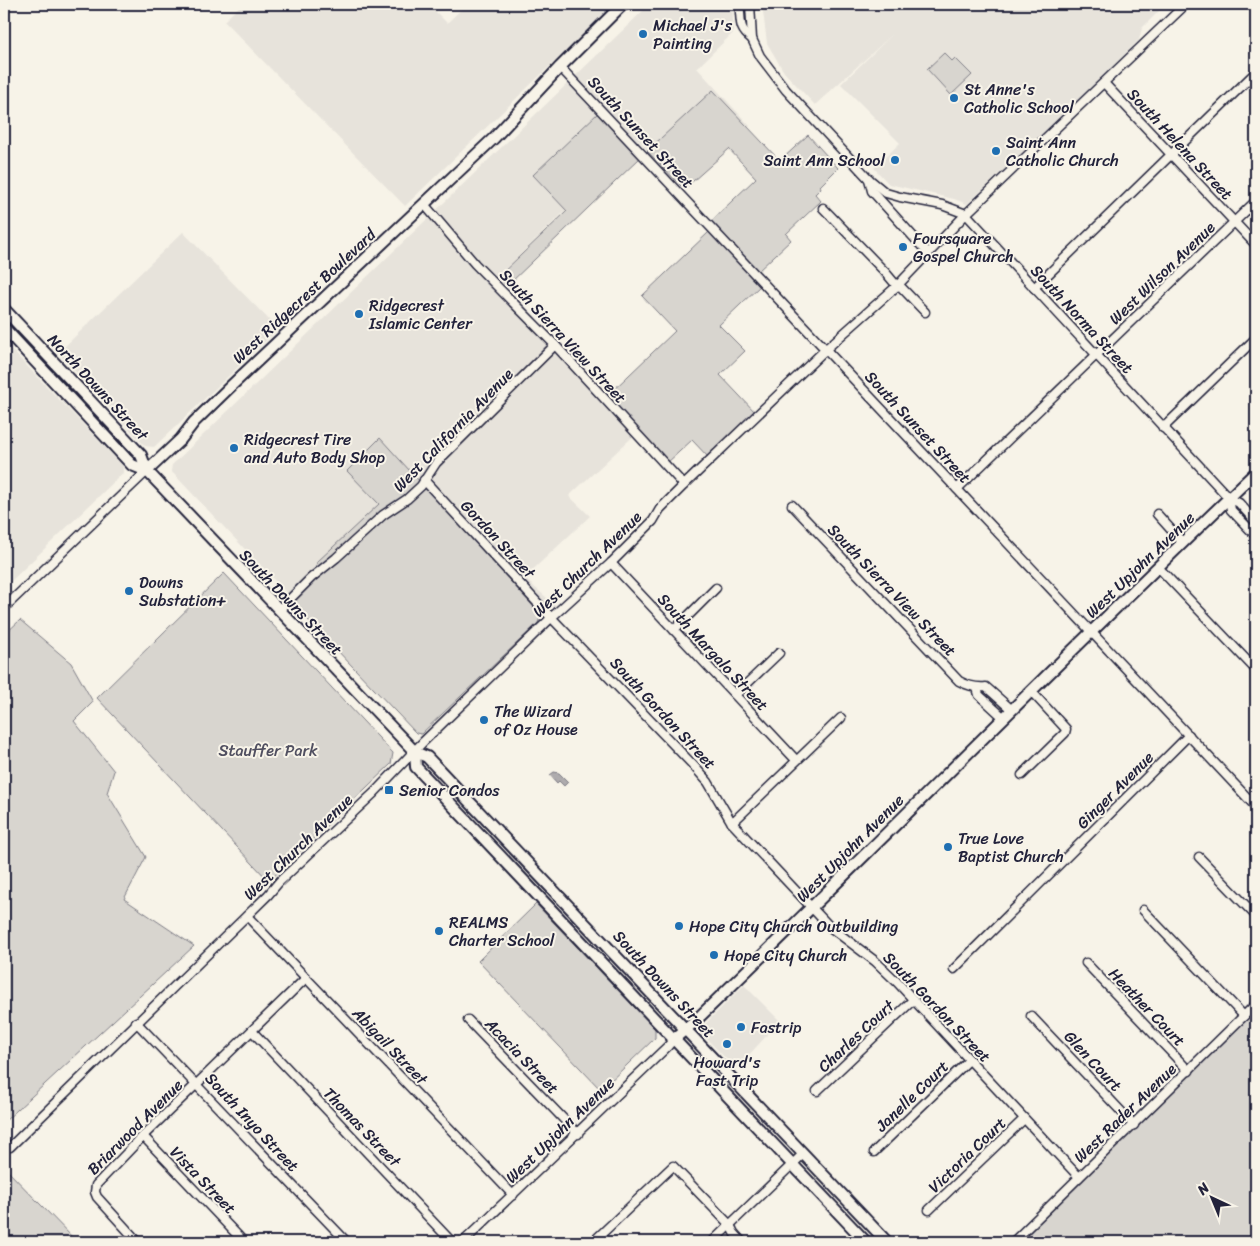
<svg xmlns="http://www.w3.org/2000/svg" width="1260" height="1246" font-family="Sriracha,sans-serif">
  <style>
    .built { fill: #e7e3db }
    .green { fill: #d8d5cf; stroke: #7d7c85 }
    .water { fill: #aeabad; stroke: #76747f }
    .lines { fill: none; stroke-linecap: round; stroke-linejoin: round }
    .minor-casing { stroke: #22223b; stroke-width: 11 }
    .major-casing { stroke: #22223b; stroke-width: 14 }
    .minor { stroke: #f7f3e8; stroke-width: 8 }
    .major { stroke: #f7f3e8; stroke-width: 10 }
    .poi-dot { fill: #1f6fb2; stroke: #f7f3e8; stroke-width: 2 }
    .labels { text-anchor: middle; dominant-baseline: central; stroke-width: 4; stroke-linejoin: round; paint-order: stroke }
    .poi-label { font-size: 16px; fill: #22223b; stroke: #f7f3e8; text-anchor: start }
    .street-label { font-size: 16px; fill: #22223b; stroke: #f7f3e8 }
    .park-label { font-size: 16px; fill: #504f60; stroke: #f7f3e8 }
  </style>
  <rect width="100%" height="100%" fill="#f7f3e8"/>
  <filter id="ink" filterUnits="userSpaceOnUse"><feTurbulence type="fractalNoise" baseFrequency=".02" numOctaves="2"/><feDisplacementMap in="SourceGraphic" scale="10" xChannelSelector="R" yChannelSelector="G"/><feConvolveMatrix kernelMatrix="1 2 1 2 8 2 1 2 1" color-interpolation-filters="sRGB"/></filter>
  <g filter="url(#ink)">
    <g class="built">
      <path d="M242 4H428L447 23 467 4H614L405 206 224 21Z"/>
      <path d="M650 4H733V33L697 68 750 126 684 189 638 140 497 277 641 429 569 496 590 516 524 578 556 606 424 731 418 732 171 471 172 465Z"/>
      <path d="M762 4H1166L1142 28 1139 40 1066 112 967 204 954 199 889 184 874 168 900 143 841 84 894 33 815 105 784 72 767 43Z"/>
      <path d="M183 232 278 329 154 447 145 446 58 353Z"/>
      <path d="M4 342 123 466V473L7 585 4 582Z"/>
      <path d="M744 985 780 1021 736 1069 702 1034 703 1026Z"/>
    </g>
    <g class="green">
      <path d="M972 4H1006C994 9 984 10 972 4Z"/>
      <path d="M944 53 952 61 955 58 972 75 951 95 927 69Z"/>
      <path d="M713 90 780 161 808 135 838 168 820 186 821 188 815 194 821 201 786 234 791 240 757 272 710 222 756 178 729 149 684 189 647 151Z"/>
      <path d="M599 112 642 156 507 286 498 277 567 211 533 175Z"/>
      <path d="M710 231 761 285 719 325 745 351 720 375 756 413 709 458 692 440 667 463 605 398 675 331 642 296Z"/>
      <path d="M380 438 541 615 538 623 421 734 416 733 291 602 315 571 317 562 379 504 347 471Z"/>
      <path d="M224 573 393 753 391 764 269 881 97 698Z"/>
      <path d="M20 620 71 663 93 702 74 721 114 771 107 793 146 857 124 899 194 946 4 1122V635Z"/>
      <path d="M536 904 655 1029V1038L601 1090 478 961Z"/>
      <path d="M1256 1008V1242H1016Z"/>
      <path d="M4 1167 77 1242H4Z"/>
    </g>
    <path class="water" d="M554 772 559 773 568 782 564 786 559 781 557 783 550 775Z"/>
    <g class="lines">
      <g class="minor-casing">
        <g id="minor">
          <path d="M739 4C742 20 737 28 752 39"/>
          <path d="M750 4 752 39 760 56 786 90 869 179 886 193 900 197 942 205 966 214 1229 498 1239 503 1256 522"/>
          <path d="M560 67 1256 807"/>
          <path d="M1104 83 1256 245"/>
          <path d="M869 179 872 191 928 253"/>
          <path d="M424 204 475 264 555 345 684 485"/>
          <path d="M823 208 886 273 897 286 901 287 925 312"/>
          <path d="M1034 288 1256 72"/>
          <path d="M1163 428 1256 338"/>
          <path d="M424 480 545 611 692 764 708 782 732 823 830 927 875 961 897 982 1079 1177"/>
          <path d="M957 489 1256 201"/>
          <path d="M1229 498 1231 510 1256 536"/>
          <path d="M792 505 959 681C968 686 976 688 986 687L1012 710"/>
          <path d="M1157 514 1183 543"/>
          <path d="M611 563 796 760"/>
          <path d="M1158 567 1256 670"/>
          <path d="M4 608 147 471"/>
          <path d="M279 610 311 578 336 558 383 515 407 499 421 486 436 463 555 345"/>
          <path d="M674 630 716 588"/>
          <path d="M977 688 979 695 1004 718"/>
          <path d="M735 695 779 653"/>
          <path d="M1022 775 1065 733 1066 729 1031 691"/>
          <path d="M732 823 841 718"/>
          <path d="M1199 857 1256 916"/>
          <path d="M1143 910 1244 1016"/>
          <path d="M247 916 513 1195"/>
          <path d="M1086 963 1189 1071"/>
          <path d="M954 969 1189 735"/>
          <path d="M1031 1016 1134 1125"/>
          <path d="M468 1020 578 1134"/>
          <path d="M136 1022 347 1242"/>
          <path d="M252 1031 452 1242"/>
          <path d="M817 1091 913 1000"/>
          <path d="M143 1136 244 1242"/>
          <path d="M10 1147 268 895 279 882 374 793 424 741 553 616 611 563 653 521 660 509 684 485 826 349 897 286 966 214 1186 4"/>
          <path d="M874 1152 969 1060"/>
          <path d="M929 1210 1024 1119"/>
          <path d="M138 1242 97 1197 95 1192 96 1185 143 1136 306 978"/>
          <path d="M463 1242 668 1046 674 1039"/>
          <path d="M593 1242 673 1166 730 1225 734 1233 742 1242"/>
          <path d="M712 1242 803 1154"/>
          <path d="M1013 1242 1256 1004"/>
        </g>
      </g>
      <g class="major-casing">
        <g id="major">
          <path d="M4 309 141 455 147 471 415 752 427 757 887 1242"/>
          <path d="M4 328 132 465 147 471"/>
          <path d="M147 471 181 439 194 422 232 385 494 138 560 67 623 4"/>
          <path d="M415 752 416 767 866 1242"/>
          <path d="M674 1039 692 1024C881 841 1066 654 1256 472"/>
        </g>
      </g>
      <use href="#minor" class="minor"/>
      <use href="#major" class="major"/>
    </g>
  </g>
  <g class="poi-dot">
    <circle cx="643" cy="34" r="5"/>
    <circle cx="954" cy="98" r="5"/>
    <circle cx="996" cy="151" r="5"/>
    <circle cx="895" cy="160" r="5"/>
    <circle cx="903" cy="247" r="5"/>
    <circle cx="359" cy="314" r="5"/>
    <circle cx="234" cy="448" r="5"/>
    <circle cx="129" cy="591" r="5"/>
    <circle cx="484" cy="720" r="5"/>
    <rect x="384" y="785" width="10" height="10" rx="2.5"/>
    <circle cx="948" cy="847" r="5"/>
    <circle cx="679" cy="926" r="5"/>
    <circle cx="439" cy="931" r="5"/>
    <circle cx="714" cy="955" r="5"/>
    <circle cx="741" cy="1027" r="5"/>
    <circle cx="727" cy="1044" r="5"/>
  </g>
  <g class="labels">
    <g class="poi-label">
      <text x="653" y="25">Michael J's<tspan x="653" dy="18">Painting</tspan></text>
      <text x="964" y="89">St Anne's<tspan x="964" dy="18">Catholic School</tspan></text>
      <text x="1006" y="142">Saint Ann<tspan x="1006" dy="18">Catholic Church</tspan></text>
      <text x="885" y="160" text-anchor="end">Saint Ann School</text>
      <text x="913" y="238">Foursquare<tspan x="913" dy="18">Gospel Church</tspan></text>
      <text x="369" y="305">Ridgecrest<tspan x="369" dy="18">Islamic Center</tspan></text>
      <text x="244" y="439">Ridgecrest Tire<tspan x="244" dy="18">and Auto Body Shop</tspan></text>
      <text x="139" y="582">Downs<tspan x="139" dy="18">Substation+</tspan></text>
      <text x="494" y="711">The Wizard<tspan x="494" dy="18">of Oz House</tspan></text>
      <text x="399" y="790">Senior Condos</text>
      <text x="958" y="838">True Love<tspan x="958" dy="18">Baptist Church</tspan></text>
      <text x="449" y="922">REALMS<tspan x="449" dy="18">Charter School</tspan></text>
      <text x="689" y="926">Hope City Church Outbuilding</text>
      <text x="724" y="955">Hope City Church</text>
      <text x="751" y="1027">Fastrip</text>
      <text x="727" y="1062" text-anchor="middle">Howard's<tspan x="727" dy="18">Fast Trip</tspan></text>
    </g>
    <g class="street-label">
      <text transform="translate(641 132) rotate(47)">South Sunset Street</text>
      <text transform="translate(1180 144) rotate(47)">South Helena Street</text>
      <text transform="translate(1162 273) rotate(-44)">West Wilson Avenue</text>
      <text transform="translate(304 296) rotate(-43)">West Ridgecrest Boulevard</text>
      <text transform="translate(1082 319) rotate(47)">South Norma Street</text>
      <text transform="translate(563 336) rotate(47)">South Sierra View Street</text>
      <text transform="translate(98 387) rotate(47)">North Downs Street</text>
      <text transform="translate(918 427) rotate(47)">South Sunset Street</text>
      <text transform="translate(453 430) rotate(-46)">West California Avenue</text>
      <text transform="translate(498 539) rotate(47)">Gordon Street</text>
      <text transform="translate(587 564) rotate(-44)">West Church Avenue</text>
      <text transform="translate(1140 565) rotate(-44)">West Upjohn Avenue</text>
      <text transform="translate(892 590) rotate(46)">South Sierra View Street</text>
      <text transform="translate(291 602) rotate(46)">South Downs Street</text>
      <text transform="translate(713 652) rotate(47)">South Margalo Street</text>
      <text transform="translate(663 713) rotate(47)">South Gordon Street</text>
      <text transform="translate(1115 790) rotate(-45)">Ginger Avenue</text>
      <text transform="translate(298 847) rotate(-44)">West Church Avenue</text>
      <text transform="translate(850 848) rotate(-45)">West Upjohn Avenue</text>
      <text transform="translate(664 984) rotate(47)">South Downs Street</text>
      <text transform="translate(937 1007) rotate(46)">South Gordon Street</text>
      <text transform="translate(1147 1007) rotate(46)">Heather Court</text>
      <text transform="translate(856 1036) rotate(-43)">Charles Court</text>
      <text transform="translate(390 1046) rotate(46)">Abigail Street</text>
      <text transform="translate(522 1056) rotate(46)">Acacia Street</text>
      <text transform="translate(1093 1061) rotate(47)">Glen Court</text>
      <text transform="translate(912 1096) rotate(-44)">Janelle Court</text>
      <text transform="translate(1125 1113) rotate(-44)">West Rader Avenue</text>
      <text transform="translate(252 1122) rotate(47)">South Inyo Street</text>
      <text transform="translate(135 1127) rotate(-45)">Briarwood Avenue</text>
      <text transform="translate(362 1127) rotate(46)">Thomas Street</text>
      <text transform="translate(560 1130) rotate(-44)">West Upjohn Avenue</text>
      <text transform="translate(967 1155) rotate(-44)">Victoria Court</text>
      <text transform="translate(203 1180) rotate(46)">Vista Street</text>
    </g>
    <g class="park-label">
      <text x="268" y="750">Stauffer Park</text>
    </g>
  </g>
  <rect width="1260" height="1246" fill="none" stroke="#f7f3e8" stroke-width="20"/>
  <rect x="10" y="10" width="1240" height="1226" fill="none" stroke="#22223b" stroke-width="2" filter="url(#ink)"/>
  <g transform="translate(1212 1198) rotate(316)" stroke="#f7f3e8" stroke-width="4" paint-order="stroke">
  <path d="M0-4L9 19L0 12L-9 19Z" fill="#22223b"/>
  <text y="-8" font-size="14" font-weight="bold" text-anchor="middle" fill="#22223b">N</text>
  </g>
</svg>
